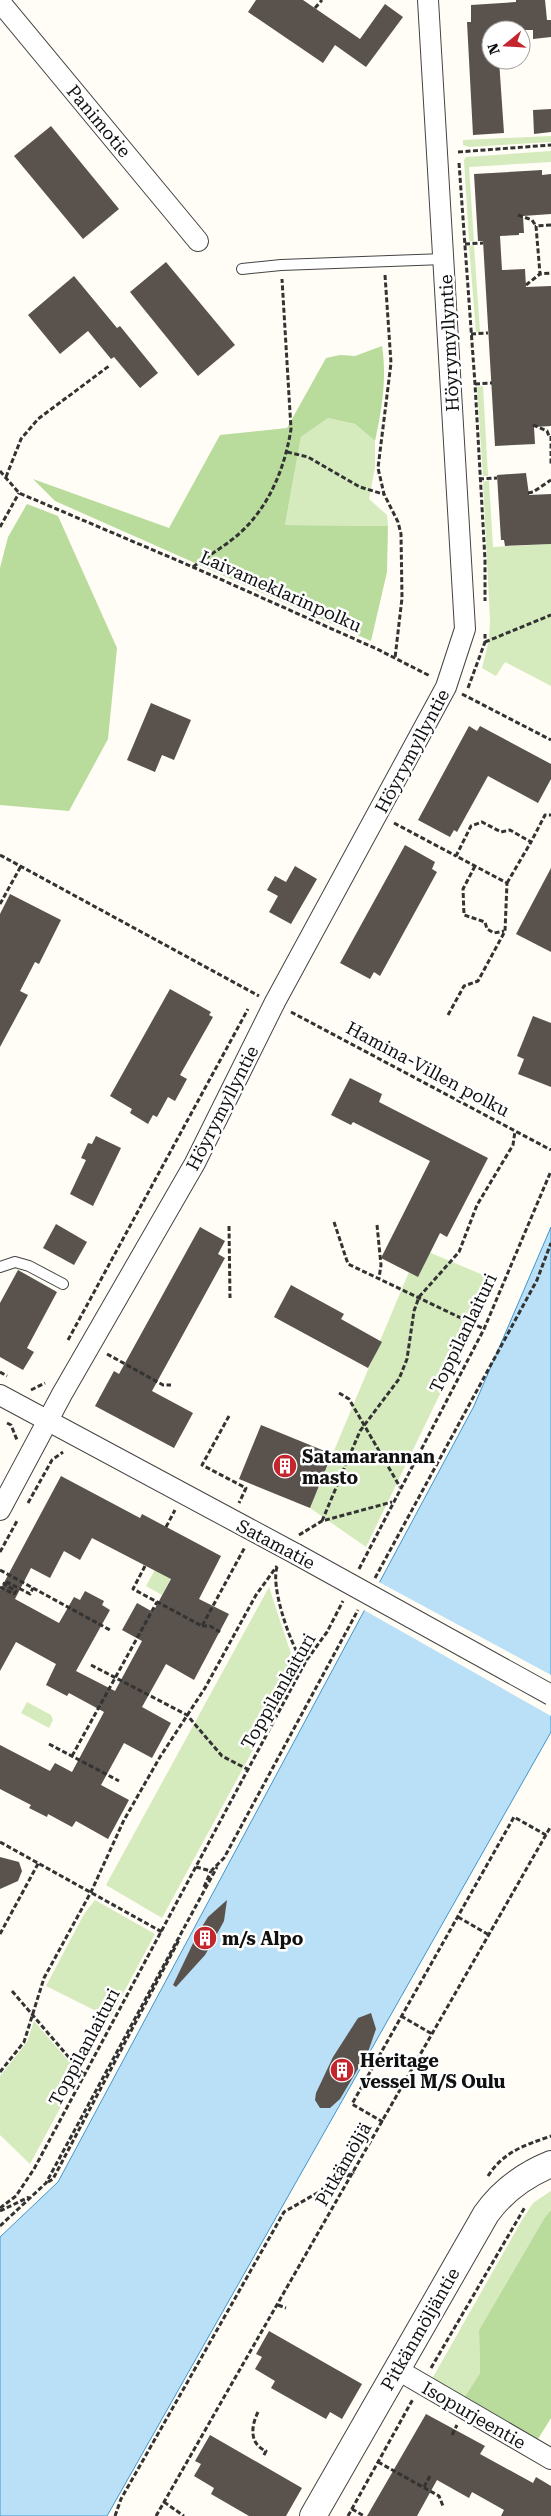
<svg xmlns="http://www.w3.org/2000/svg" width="551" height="2516" font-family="'Roboto Serif',serif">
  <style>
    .green { fill: #d5ebbd }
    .forest { fill: #b9dc9c }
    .water { fill: #b9e0f7; stroke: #3f96cf }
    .pier { fill: #fffdf5 }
    .building { fill: #5a524d; fill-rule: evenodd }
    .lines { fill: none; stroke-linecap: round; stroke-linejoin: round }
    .service-casing { stroke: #444; stroke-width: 12 }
    .minor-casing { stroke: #444; stroke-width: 22 }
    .tertiary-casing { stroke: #444; stroke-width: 28 }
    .path { stroke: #333; stroke-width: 3; stroke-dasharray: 5 2.5; stroke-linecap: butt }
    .service { stroke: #fff; stroke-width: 10 }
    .minor { stroke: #fff; stroke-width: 20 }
    .tertiary { stroke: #fff; stroke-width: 26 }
    .minor-bridge-casing { stroke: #444; stroke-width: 22; stroke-linecap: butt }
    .minor-bridge { stroke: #fff; stroke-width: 20 }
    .labels { text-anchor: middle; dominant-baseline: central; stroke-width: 5; stroke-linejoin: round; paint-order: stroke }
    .street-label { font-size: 18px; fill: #111; stroke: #fff }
    .poi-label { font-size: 18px; font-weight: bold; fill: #111; stroke: #fff; text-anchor: start }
  </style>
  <rect width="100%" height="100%" fill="#fffdf5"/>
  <g class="green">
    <path d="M551 136V142L469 147 463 145V140Z"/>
    <path d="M551 151V162L469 167 474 242 469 241 464 160 466 157Z"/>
    <path d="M474 245 480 332H476L469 246Z"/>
    <path d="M483 386 488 476H483L477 387Z"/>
    <path d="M328 418 355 424 375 441V467L369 499 387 515 388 526 285 525 301 437Z"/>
    <path d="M489 480 493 547 551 544V686L505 662 496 676 482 668 489 640 490 620 483 482Z"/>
    <path d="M419 1248 495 1280 366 1547 310 1508Z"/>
    <path d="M157 1566 173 1574 162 1595 146 1586Z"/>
    <path d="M269 1587 294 1663V1674L162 1918 106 1885Z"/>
    <path d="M27 1702 51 1715 53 1720 49 1728 21 1713Z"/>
    <path d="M95 1900 155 1934 110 2018 46 1986 84 1914Z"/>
    <path d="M34 2021 79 2073 30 2164 0 2135V2076L27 2042Z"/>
    <path d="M551 2191V2210L545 2217 479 2330 480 2373 464 2398 432 2379 522 2220 533 2203Z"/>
  </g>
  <g class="forest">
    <path d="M382 346C387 377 382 410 375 441L355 424 328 418 301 437 285 525 388 526 387 572 371 641 55 501 33 479 169 528 220 435 287 428 326 358 340 355 355 356Z"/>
    <path d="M27 504 58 516 117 648 108 739 69 811 0 805V568L8 537Z"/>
    <path d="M551 2210V2418L538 2439 464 2398 480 2373 479 2330 545 2217Z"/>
  </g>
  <path class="water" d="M551 1227V1732L107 2516H0V2237L58 2182 474 1406Z"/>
  <path class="pier" d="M377 1581 551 1675V1716L362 1609Z"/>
  <g class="building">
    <path d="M256 0H303L360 39 385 4 403 17 366 67 335 45 323 63 248 12Z"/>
    <path d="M516 0H545L547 20H551V37L533 39V30H491V60H499L504 133 473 135 467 22H471V5L516 2Z"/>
    <path d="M551 109V132L534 134 533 110Z"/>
    <path d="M51 126 119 209 83 239 14 156Z"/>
    <path d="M542 170V175L551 174V214L523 216 524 233H519V235L500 236 502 270 525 269 526 287 551 286V426L534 427 535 444 495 446 483 241H478L474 174Z"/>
    <path d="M166 262 235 345 198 376 130 292Z"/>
    <path d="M74 276 117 328 120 326 158 373 140 388 114 357 111 359 88 331 60 354 28 315Z"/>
    <path d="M526 473 529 495 551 494V544L505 546 504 540H501L497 475Z"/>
    <path d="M151 703 191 720 174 760 162 755 155 772 127 760Z"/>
    <path d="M469 726 477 731 480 726 551 764V779L538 803 488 776 457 832 454 830 450 837 418 820Z"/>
    <path d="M405 845 435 862 432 869 437 872 380 976 374 972 370 979 340 963Z"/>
    <path d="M295 866 317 879 291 924 269 912 278 896 267 890 275 876 286 882Z"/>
    <path d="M551 868V952L516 934Z"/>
    <path d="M10 894 61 920 39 964 35 962 20 991 28 995 0 1047V914Z"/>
    <path d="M170 989 211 1012 209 1015 213 1017 180 1075 187 1079 175 1101 168 1097 157 1117 153 1115 148 1124 130 1113 132 1109 110 1096Z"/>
    <path d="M533 1016 551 1023V1087L518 1074 524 1059 517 1056Z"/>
    <path d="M350 1078 382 1094 379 1102 488 1158 447 1237 440 1233 418 1277 381 1258 430 1161 353 1122 351 1125 331 1115Z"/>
    <path d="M96 1136 121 1148 93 1206 70 1194 86 1160 81 1158 88 1143 92 1144Z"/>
    <path d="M56 1224 87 1242 74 1265 43 1248Z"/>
    <path d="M200 1227 225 1241 218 1254 225 1258 152 1391 193 1413 174 1448 95 1406 114 1371 119 1374Z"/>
    <path d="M18 1270 57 1292 27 1348 34 1352 23 1370 0 1357V1303Z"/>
    <path d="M291 1285 344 1314 341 1319 382 1342 368 1368 274 1317Z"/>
    <path d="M261 1425 332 1454 310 1508 239 1479Z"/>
    <path d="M61 1476 140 1518 142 1514 221 1556 199 1599 229 1614 194 1680 166 1664 142 1707 171 1723 152 1758 124 1743 101 1785 129 1800 108 1839 76 1821 72 1827 48 1814 47 1817 29 1808 31 1805 0 1789V1745L50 1771 55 1763 72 1772 104 1712 69 1693 67 1696 46 1685 56 1664 16 1642 0 1671V1590ZM92 1538 171 1579 153 1612 137 1603 122 1630 142 1641 115 1691 76 1671 110 1610 102 1605 104 1601 85 1591 80 1600 74 1597 59 1623 15 1599 31 1568 50 1578 64 1551 80 1560Z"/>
    <path d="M0 1857 19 1862 22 1871 18 1881 0 1889Z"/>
    <path d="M227 1900 224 1921 212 1943 205 1955 176 1987 173 1985 198 1933 208 1917Z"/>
    <path d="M371 2013 376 2029 368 2052 340 2099 330 2108H320L315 2100 316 2093 333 2057 358 2018Z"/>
    <path d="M269 2331 362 2384 342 2419 330 2412 326 2419 271 2388 275 2381 255 2369 262 2357 256 2354Z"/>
    <path d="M426 2414 485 2446 480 2454 533 2483 536 2477 551 2486V2516H501L504 2510 472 2492 469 2498 437 2480 417 2516H367Z"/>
    <path d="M210 2435 302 2488 286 2516H249L211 2494 214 2488 194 2476 201 2464 195 2461Z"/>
  </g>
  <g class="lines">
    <g class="service-casing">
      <g id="service">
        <path d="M242 269 281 265 444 259"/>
        <path d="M0 1267 15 1262 29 1266 63 1284"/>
      </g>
    </g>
    <g class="minor-casing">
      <g id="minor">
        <path d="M0 2 198 241"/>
        <path d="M0 1395 296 1554"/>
        <path d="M0 1510 62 1394 195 1163 275 1002 446 687 465 629 428 0"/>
        <path d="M398 2370 551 2459"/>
      </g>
    </g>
    <g class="tertiary-casing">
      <path id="tertiary" d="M313 2516 486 2214C503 2190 524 2175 551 2164"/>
    </g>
    <g class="path">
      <path d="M315 8 322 0"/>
      <path d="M458 152 551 145"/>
      <path d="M459 163 475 384 485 560V601"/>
      <path d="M518 215 532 220 536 226"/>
      <path d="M551 225 536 226 540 274 551 273"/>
      <path d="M465 244 483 243"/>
      <path d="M385 275 391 363 378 468 384 494 398 522 401 534 402 598 395 658"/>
      <path d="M526 285 540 274"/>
      <path d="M471 334 488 333"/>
      <path d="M475 384 492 383"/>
      <path d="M533 425 547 431 549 436"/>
      <path d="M551 436V465"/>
      <path d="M287 452 308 457 360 487 383 494"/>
      <path d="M0 471 19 493 193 567 377 649 430 676"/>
      <path d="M6 477 21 439 38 419 109 366"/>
      <path d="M479 479 497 478"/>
      <path d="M528 493 533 492 551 480"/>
      <path d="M0 527 19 493"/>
      <path d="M193 567C209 555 227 545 241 532 270 505 285 467 291 429L282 279"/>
      <path d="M485 642 551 615"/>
      <path d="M468 688 485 642V634"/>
      <path d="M462 694 551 740"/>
      <path d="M394 823 456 856"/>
      <path d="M0 855 259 996"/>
      <path d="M475 866 463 889 464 915 485 922 487 929 494 933 504 931"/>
      <path d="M507 883 531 842"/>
      <path d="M0 904 21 866"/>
      <path d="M291 1012 551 1150"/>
      <path d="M448 1015 464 986 478 981 505 931 507 883 456 856 471 826 482 822 501 832 510 830 531 842 545 815H551"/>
      <path d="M334 1222 348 1264 484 1329"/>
      <path d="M377 1225 381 1265 379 1278"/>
      <path d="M229 1226 230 1298"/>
      <path d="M68 1340 248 1009"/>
      <path d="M107 1354 163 1385H171"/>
      <path d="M0 1372 7 1376"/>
      <path d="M31 1390 45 1383"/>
      <path d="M339 1393 349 1399 400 1487"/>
      <path d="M229 1416 202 1465 246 1488 239 1503"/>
      <path d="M7 1423 11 1425 17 1440"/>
      <path d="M28 1503 52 1460 63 1452"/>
      <path d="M322 1521 360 1431 399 1379 407 1359 414 1311 419 1297 459 1252 477 1205 513 1145 515 1131"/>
      <path d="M166 1527 175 1510"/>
      <path d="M299 1535 322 1521 392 1502"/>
      <path d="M0 1552 17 1521"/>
      <path d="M145 1566 133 1589 202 1626 245 1547"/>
      <path d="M277 1567C271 1586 287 1632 296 1650 298 1654 303 1658 306 1661"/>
      <path d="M359 1569 484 1329 551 1171"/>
      <path d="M0 1570 110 1630"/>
      <path d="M375 1578 537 1280 551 1243"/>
      <path d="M0 1587 14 1594 16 1591 4 1584 5 1581 30 1594 33 1588"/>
      <path d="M202 1626H210L220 1632"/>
      <path d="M91 1665 187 1715 222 1756 249 1770"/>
      <path d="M49 1744 119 1781"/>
      <path d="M72 1756 157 1602"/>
      <path d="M0 1842 162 1932"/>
      <path d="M196 1867 211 1871 224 1858 358 1610"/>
      <path d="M204 1887 211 1871"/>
      <path d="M458 1917 489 1935"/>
      <path d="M0 1934 39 1862"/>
      <path d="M12 1991 84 2075"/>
      <path d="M401 2016 432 2034"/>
      <path d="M0 2072 24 2042 44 1978 91 1892 124 1820 160 1757 205 1688 256 1595 277 1566"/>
      <path d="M383 2122 352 2104 514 1817 546 1835"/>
      <path d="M488 2176C503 2152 525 2145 551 2136"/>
      <path d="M48 2182 53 2179 180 1938"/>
      <path d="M0 2208 16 2196 34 2169 306 1661 327 1632 343 1601"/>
      <path d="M0 2211 29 2197"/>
      <path d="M0 2226 46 2183 217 1867"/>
      <path d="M278 2305 286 2308"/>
      <path d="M431 2368 525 2207"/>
      <path d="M258 2412C251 2426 249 2444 266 2451L263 2457"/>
      <path d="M452 2435 457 2425"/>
      <path d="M378 2462 439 2496 443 2506"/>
      <path d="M424 2487 430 2476"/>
      <path d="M164 2502 184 2516"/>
      <path d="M352 2509 364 2516"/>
      <path d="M115 2516 121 2499 284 2212 354 2172"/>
      <path d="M156 2516 551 1826"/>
      <path d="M348 2516 413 2399"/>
    </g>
    <use href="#service" class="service"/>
    <use href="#minor" class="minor"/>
    <use href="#tertiary" class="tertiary"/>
    <g class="minor-bridge-casing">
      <path id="minor-bridge" d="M296 1554 551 1695"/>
    </g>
    <use href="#minor-bridge" class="minor-bridge"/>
  </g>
  <defs>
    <g id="building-disc" transform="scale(1.25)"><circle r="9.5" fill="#c4262e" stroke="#fff"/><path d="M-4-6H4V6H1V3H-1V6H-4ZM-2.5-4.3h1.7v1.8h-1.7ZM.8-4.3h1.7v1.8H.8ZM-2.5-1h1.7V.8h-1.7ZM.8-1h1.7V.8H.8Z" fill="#fff"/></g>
  </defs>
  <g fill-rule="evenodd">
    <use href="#building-disc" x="285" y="1466"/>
    <use href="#building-disc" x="205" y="1938"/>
    <use href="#building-disc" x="342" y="2070"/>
  </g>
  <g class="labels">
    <g class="street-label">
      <text transform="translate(99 121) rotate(50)">Panimotie</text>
      <text transform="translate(449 343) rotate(-93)">Höyrymyllyntie</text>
      <text transform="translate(281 591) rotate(24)">Laivameklarinpolku</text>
      <text transform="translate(412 751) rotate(-62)">Höyrymyllyntie</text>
      <text transform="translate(428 1069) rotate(28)">Hamina-Villen polku</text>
      <text transform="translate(222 1108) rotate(-63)">Höyrymyllyntie</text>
      <text transform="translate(463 1333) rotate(-64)">Toppilanlaituri</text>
      <text transform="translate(276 1544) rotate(28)">Satamatie</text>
      <text transform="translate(278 1691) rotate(-60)">Toppilanlaituri</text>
      <text transform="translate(84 2047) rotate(-62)">Toppilanlaituri</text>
      <text transform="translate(343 2164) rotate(-60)">Pitkämöljä</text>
      <text transform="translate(420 2329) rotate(-60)">Pitkänmöljäntie</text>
      <text transform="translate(474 2415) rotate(30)">Isopurjeentie</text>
    </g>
    <g class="poi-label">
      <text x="302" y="1456">Satamarannan<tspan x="302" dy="21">masto</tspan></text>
      <text x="222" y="1938">m/s Alpo</text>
      <text x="360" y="2060">Heritage<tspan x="360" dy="21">vessel M/S Oulu</tspan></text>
    </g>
  </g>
  <g transform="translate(506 45) rotate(252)"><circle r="24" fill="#ffffff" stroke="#a0a0a0"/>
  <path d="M0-4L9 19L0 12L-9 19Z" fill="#c4262e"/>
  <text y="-8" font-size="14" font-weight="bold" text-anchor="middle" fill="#111111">N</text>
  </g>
</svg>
